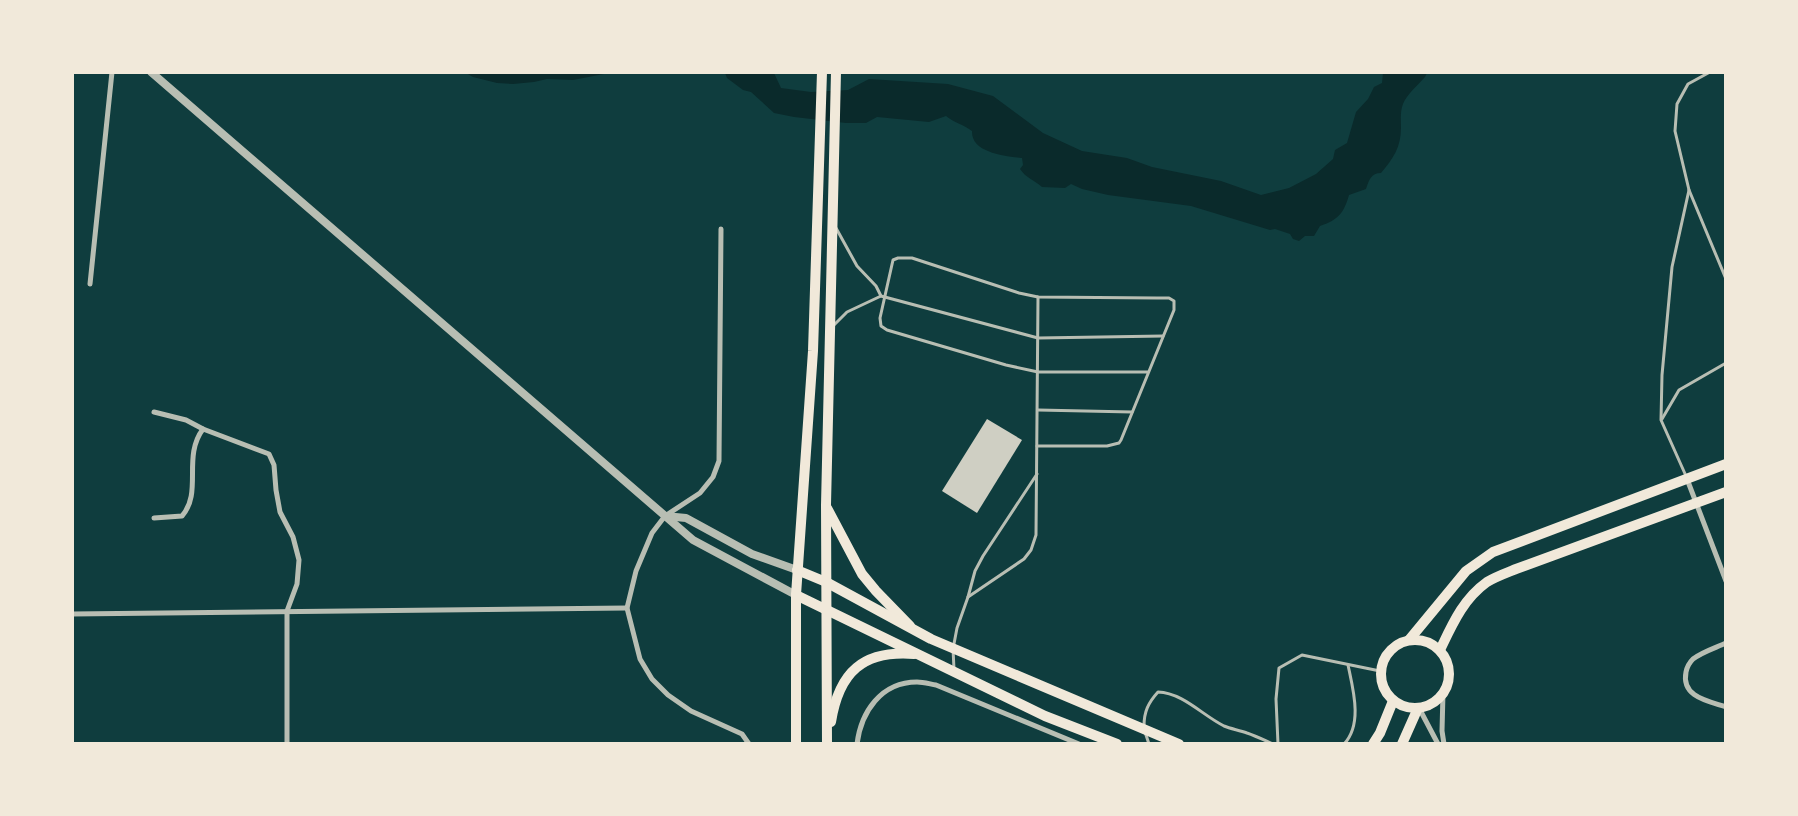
<svg xmlns="http://www.w3.org/2000/svg" width="1798" height="816" font-family="'Sofia Sans Condensed',sans-serif">
  <style>
    .water { fill: #0a2a2b }
    .building { fill: #cfcfc3 }
    .lines { fill: none; stroke-linecap: round; stroke-linejoin: round }
    .service { stroke: #b8beb3; stroke-width: 3 }
    .minor { stroke: #b8beb3; stroke-width: 5 }
    .tertiary { stroke: #b8beb3; stroke-width: 8 }
    .primary { stroke: #f1e9da; stroke-width: 10 }
  </style>
  <rect width="100%" height="100%" fill="#0f3d3e"/>
  <g class="water">
    <path d="M466 73H609L573 80 547 79 534 82 513 84 497 83 473 77Z"/>
    <path d="M725 73H774L781 88 811 92 848 90 869 79 948 84 993 96 1043 133 1082 151 1127 158 1152 167 1221 181 1261 195 1289 188 1316 174 1333 159 1335 150 1347 143 1356 112 1368 99 1374 87 1382 83 1383 73H1427L1425 77C1418 85 1407 94 1403 104 1400 112 1401 119 1401 128 1401 147 1393 159 1381 173 1371 173 1369 180 1366 189L1349 195C1344 213 1338 220 1320 226L1314 236H1305L1299 241 1293 239 1290 234 1275 229 1270 230 1191 206 1108 195 1082 189 1071 184 1065 188 1042 187C1034 180 1026 178 1020 169L1023 165 1022 158C1006 156 971 153 972 131 963 124 954 123 946 116L929 122 877 117 866 123H846L794 117 774 113 751 92 743 90 727 78Z"/>
  </g>
  <path class="building" d="M987 419 1022 440 977 513 942 491Z"/>
  <g class="lines">
    <g class="service">
      <path d="M1689 190 1726 279"/>
      <path d="M836 228 857 266 876 286 881 296 1038 338 1163 336"/>
      <path d="M834 325 847 312 881 296"/>
      <path d="M1038 410 1132 412"/>
      <path d="M1662 419 1679 390 1726 363"/>
      <path d="M1037 446H1107L1119 443 1121 440 1174 310V301L1169 298H1157L1038 297 1019 293 912 258H898L893 260 880 318 881 326 887 330 1006 365 1038 372H1148"/>
      <path d="M1686 476 1661 420 1662 375 1672 267 1689 190 1675 131 1677 104 1688 84 1710 72"/>
      <path d="M968 597 975 571 983 556 1037 474"/>
      <path d="M954 669 953 649 957 628 968 597 1024 559 1031 550 1036 535 1038 297"/>
      <path d="M1144 726C1144 712 1148 703 1158 692 1183 693 1202 715 1224 726 1231 729 1239 730 1247 733 1256 736 1264 740 1273 744"/>
      <path d="M1145 732 1149 744"/>
      <path d="M1278 744 1276 699 1279 668 1302 655 1380 671"/>
      <path d="M1344 744C1363 724 1353 689 1348 665"/>
    </g>
    <g class="minor">
      <path d="M721 229 719 461 713 477 700 493 665 516 652 533 636 571 627 608 640 659 652 679 668 695 691 711 742 734 749 744"/>
      <path d="M90 284 112 72"/>
      <path d="M154 412 186 420 203 429"/>
      <path d="M1687 479 1726 581"/>
      <path d="M154 518 182 516C203 492 182 457 203 429L269 454 274 465 276 490 280 512 293 537 299 560 297 584 287 611V744"/>
      <path d="M72 614 627 608"/>
      <path d="M1726 643C1715 648 1702 652 1693 659 1689 663 1687 667 1686 672 1681 697 1708 701 1726 707"/>
      <path d="M1443 693 1442 731 1444 744"/>
      <path d="M1419 708 1438 744"/>
      <path d="M857 744C861 712 881 682 917 682 923 682 930 684 936 685L1079 744"/>
    </g>
    <g class="tertiary">
      <path d="M151 72 693 540 796 595"/>
      <path d="M665 516 686 518 752 554 797 570"/>
    </g>
    <g class="primary">
      <path d="M827 508 862 574 876 591 910 626"/>
      <path d="M797 570 826 582 931 639 1179 744"/>
      <path d="M796 595 1045 716 1117 744"/>
      <circle cx="1415" cy="674" r="34"/>
      <path d="M1409 640 1466 571 1493 552 1726 464"/>
      <path d="M1440 650C1452 625 1463 599 1487 582 1495 577 1506 573 1516 569L1726 492"/>
      <path d="M831 722C839 672 863 650 914 654"/>
      <path d="M796 744V595L813 351 822 72"/>
      <path d="M827 744 826 505 836 72"/>
      <path d="M1373 744 1380 733 1393 701"/>
      <path d="M1402 744 1418 708"/>
    </g>
  </g>
  <rect width="1798" height="816" fill="none" stroke="#f1e9da" stroke-width="148"/>
</svg>
